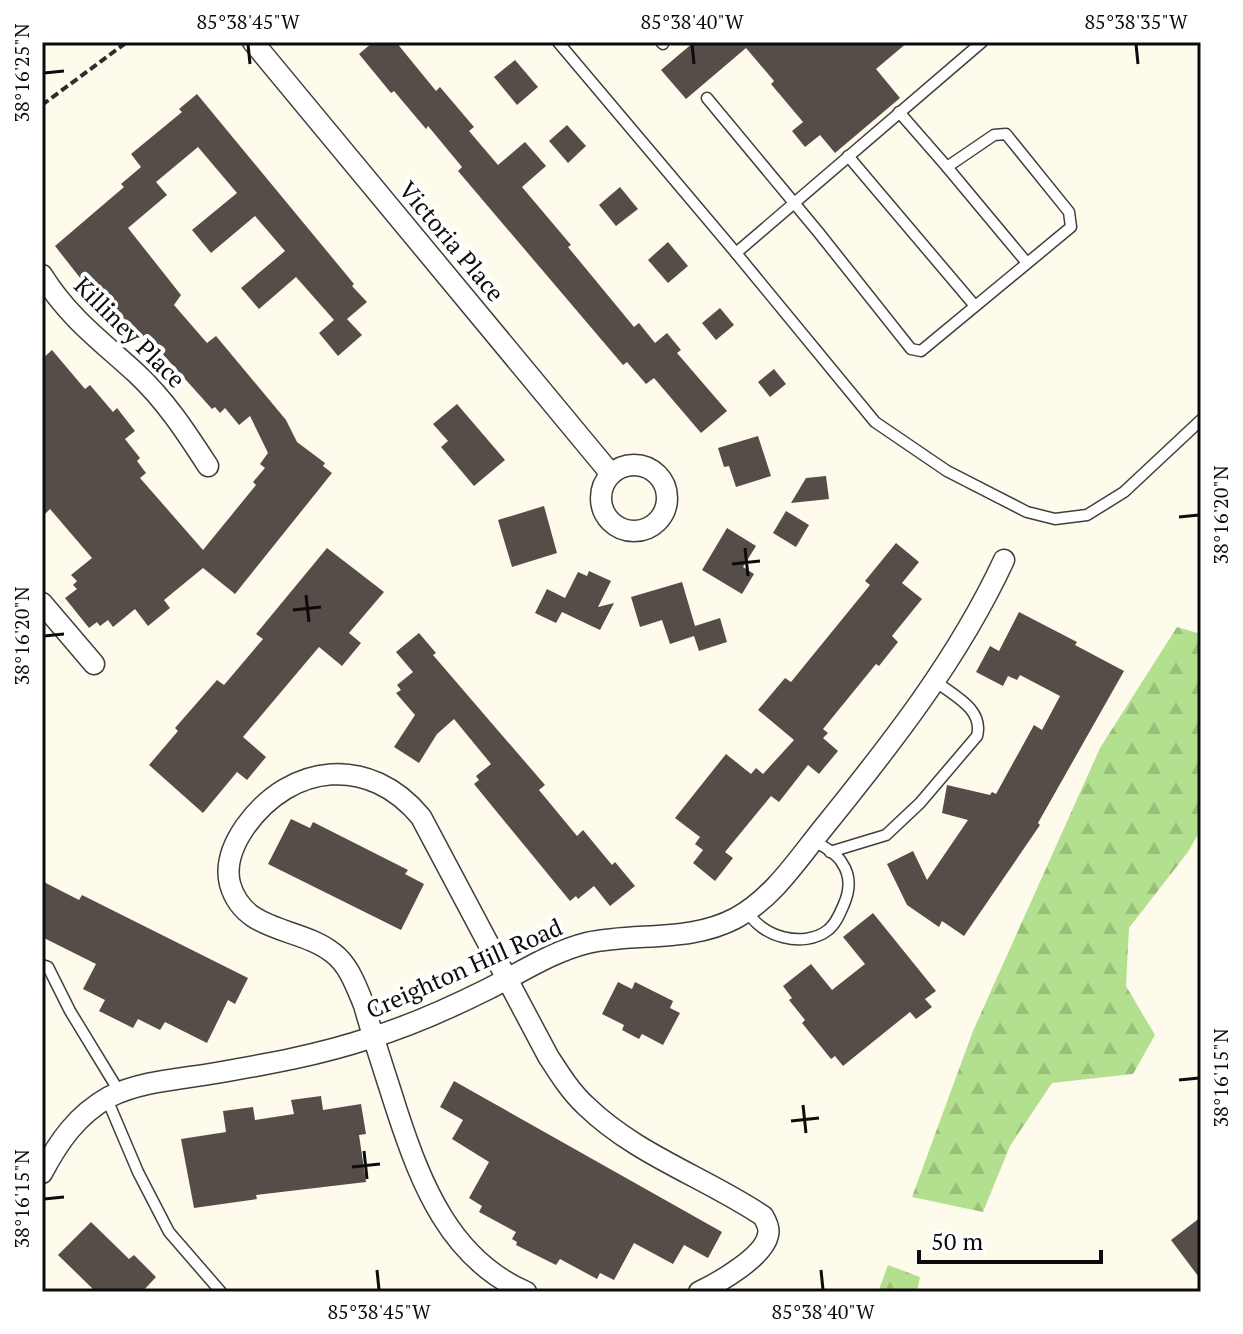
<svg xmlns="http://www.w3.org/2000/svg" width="1243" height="1334" font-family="'PT Serif',serif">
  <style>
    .forest { fill: url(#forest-firs) }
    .building { fill: #564d48 }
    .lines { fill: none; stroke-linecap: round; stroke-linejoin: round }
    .service-casing { stroke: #3f3f3f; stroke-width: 13 }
    .minor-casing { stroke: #3f3f3f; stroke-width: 23 }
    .path { stroke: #2e2e2e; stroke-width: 4; stroke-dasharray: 8 4; stroke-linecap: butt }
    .service { stroke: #fff; stroke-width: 10 }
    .minor { stroke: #fff; stroke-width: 20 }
    .ticks { fill: none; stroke: #0c0c0c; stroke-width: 3 }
    .labels { text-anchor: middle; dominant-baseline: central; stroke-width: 8; stroke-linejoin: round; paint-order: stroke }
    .street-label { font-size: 24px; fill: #0c0c0c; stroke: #fff }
    .neatline { fill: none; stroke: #0c0c0c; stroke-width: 3 }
    .ticks-label { font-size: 20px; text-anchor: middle; fill: #0c0c0c }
  </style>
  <defs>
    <pattern id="forest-firs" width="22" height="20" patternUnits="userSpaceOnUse" patternTransform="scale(2)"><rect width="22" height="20" fill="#b3e08f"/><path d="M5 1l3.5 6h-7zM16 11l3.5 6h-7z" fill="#99bf7a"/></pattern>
  </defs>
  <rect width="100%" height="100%" fill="#fffbec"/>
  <g class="forest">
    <path d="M1177 627 1201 634V829L1188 852 1129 928 1126 986 1155 1035 1133 1074 1052 1083 1010 1146 983 1212 912 1197 973 1031 1100 748Z"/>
    <path d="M888 1265 920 1277 917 1292H878Z"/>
  </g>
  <g class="building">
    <path d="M373 42H396L436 91 440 87 474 127 469 131 498 165 525 142 546 166 522 187 571 245 568 247 634 327 639 323 655 343 667 333 681 350 677 353 727 411 701 433 654 378 646 384 627 362 623 365 458 171 462 167 428 126 426 129 394 91 391 93 359 54Z"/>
    <path d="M694 42H908L876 69 900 98 835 153 820 135 805 147 792 131 803 122 771 84 774 81 746 48 686 99 661 70Z"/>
    <path d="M515 60 538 87 517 105 494 77Z"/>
    <path d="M197 94 354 284 352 286 367 302 347 319 362 335 338 356 319 333 334 320 296 277 259 309 241 288 285 251 255 216 211 253 192 230 237 193 198 147 156 182 167 195 128 228 181 295 174 305 207 343 216 336 286 420 297 442 325 463 323 466 332 473 235 594 203 568 164 600 170 608 148 626 135 609 113 627 108 620 100 626 97 622 89 628 65 598 77 589 73 585 77 581 71 575 92 558 50 509 42 517V359L52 350 85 389 90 385 113 412 117 408 135 431 125 439 140 458 137 461 146 473 140 478 203 550 256 485 253 482 265 468 260 464 268 453 250 416 239 425 225 408 220 413 215 407 212 409 159 350 157 352 148 342 144 346 102 300 99 302 55 246 124 187 121 184 141 167 131 154 182 112 179 109Z"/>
    <path d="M567 125 586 146 568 163 549 141Z"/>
    <path d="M620 187 638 209 616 226 599 205Z"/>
    <path d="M668 242 688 266 668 283 648 260Z"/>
    <path d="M720 308 734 325 716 340 702 323Z"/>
    <path d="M774 369 786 384 770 397 758 382Z"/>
    <path d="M457 404 505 460 474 486 441 447 448 441 433 424Z"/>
    <path d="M758 436 771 476 736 487 729 466 724 467 718 448Z"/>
    <path d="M826 476 829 499 791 503 806 478Z"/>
    <path d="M544 506 557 553 512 567 498 520Z"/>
    <path d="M786 511 809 525 796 547 773 533Z"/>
    <path d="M727 528 756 546 743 567 754 574 742 594 702 570Z"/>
    <path d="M896 543 919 562 902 583 922 599 892 636 898 642 879 666 876 664 823 729 828 733 823 738 838 751 819 774 808 765 779 802 771 796 725 852 733 858 715 881 693 863 703 850 695 844 700 837 675 818 726 754 751 774 756 768 763 774 794 740 758 710 785 678 791 682 870 585 865 581Z"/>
    <path d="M327 548 384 592 349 633 361 643 342 666 319 647 243 737 266 757 247 780 237 772 203 813 149 765 178 731 175 728 217 680 224 685 263 639 256 634Z"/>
    <path d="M589 571 611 581 598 607 614 603 600 630 562 612 556 623 535 613 547 589 565 598 578 572 587 576Z"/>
    <path d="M682 582 695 626 720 618 727 642 699 651 694 636 670 644 662 620 640 627 631 597Z"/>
    <path d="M1019 612 1077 642 1075 645 1124 671 1038 823 1040 825 964 936 942 921 939 927 907 905 887 864 913 851 927 880 968 820 942 813 947 785 990 795 992 792 996 794 1034 725 1042 730 1060 696 1020 675 1017 680 1008 676 1003 686 976 672 990 646 999 651Z"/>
    <path d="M419 633 436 653 433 655 545 785 539 790 577 836 583 830 612 865 615 862 635 886 610 906 594 886 578 899 576 896 570 901 474 784 479 780 476 776 491 764 454 719 437 734 419 763 394 747 415 715 396 693 401 690 397 685 413 672 396 652Z"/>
    <path d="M291 819 310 828 313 822 408 870 405 874 424 884 401 930 268 864Z"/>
    <path d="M42 881 79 900 82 895 248 978 235 1004 228 1000 207 1043 165 1022 160 1030 138 1019 133 1028 99 1011 105 1000 83 989 96 964 42 937Z"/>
    <path d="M873 913 936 991 925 999 932 1007 916 1019 910 1012 843 1066 835 1056 831 1059 802 1023 805 1020 789 1000 792 998 783 986 811 964 832 990 865 964 843 937Z"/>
    <path d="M618 982 632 989 635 982 673 1001 670 1008 680 1013 663 1045 642 1034 639 1039 622 1030 624 1025 602 1014Z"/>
    <path d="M454 1081 722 1232 708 1258 684 1245 673 1264 634 1243 614 1280 600 1273 597 1279 560 1259 556 1265 516 1245 517 1242 512 1239 516 1232 479 1212 482 1206 469 1198 489 1162 452 1139 463 1120 440 1107Z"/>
    <path d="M321 1096 323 1110 361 1104 366 1134 359 1135 366 1182 256 1195 257 1199 194 1208 181 1139 226 1132 223 1111 253 1107 255 1120 294 1114 291 1100Z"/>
    <path d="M1201 1217V1280L1171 1240Z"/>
    <path d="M91 1222 129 1259 134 1255 156 1277 142 1292H96L58 1255Z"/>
  </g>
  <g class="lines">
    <g class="service-casing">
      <g id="service">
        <path d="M558 42 736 253 982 42"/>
        <path d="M661 42 663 44"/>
        <path d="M707 98 819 233 911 349 921 351 1071 227 1069 212 1006 134 994 135 947 167 899 112"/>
        <path d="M848 156 975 306"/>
        <path d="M947 167 1027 263"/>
        <path d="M736 253 875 422 947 471 1027 512 1055 519 1087 515 1124 492 1201 420"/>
        <path d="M830 852 886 835 920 803 977 736C984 709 954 696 935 681"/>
        <path d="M747 910C760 937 804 949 828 930 836 924 840 913 844 904 850 890 851 876 842 863 837 853 822 846 813 840"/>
        <path d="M42 965 48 967 70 1011 120 1093"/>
        <path d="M107 1099 138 1172 169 1232 221 1292"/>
      </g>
    </g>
    <g class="minor-casing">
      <g id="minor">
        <path d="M253 42 611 474"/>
        <path d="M42 275C69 318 100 340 136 373 165 400 186 432 208 466"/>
        <circle cx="634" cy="498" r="33"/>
        <path d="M42 603 94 664"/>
        <path d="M42 1173C59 1141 77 1115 109 1097 141 1081 181 1079 216 1073 268 1064 319 1055 370 1038 410 1026 450 1008 488 989 520 973 551 952 587 943 636 932 689 943 736 918 773 898 798 859 824 827 891 744 958 659 1004 560"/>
        <path d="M526 1292C450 1259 421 1184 397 1111 386 1076 374 1041 364 1005 356 986 349 965 333 953 299 926 244 934 230 884 225 864 234 843 245 827 291 762 370 755 421 817L548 1056C559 1073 570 1091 585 1105 636 1155 705 1177 763 1216 766 1221 770 1228 768 1235 764 1257 718 1283 699 1292"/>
      </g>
    </g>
    <path class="path" d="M42 105 127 42"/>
    <use href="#service" class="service"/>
    <use href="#minor" class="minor"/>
  </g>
  <path class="ticks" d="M248 44 250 64M692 44 694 64M1136 44 1138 64M44 73 64 71M1179 517 1199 515M745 548 748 576M732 564 760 561M306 595 309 622M293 610 321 607M44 636 64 634M1179 1080 1199 1078M803 1105 806 1133M791 1121 819 1118M364 1151 367 1179M352 1167 380 1164M44 1199 64 1197M377 1270 379 1290M821 1270 823 1290"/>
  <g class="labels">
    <g class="street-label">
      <text transform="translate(452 241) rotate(50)">Victoria Place</text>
      <text transform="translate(130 332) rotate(45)">Killiney Place</text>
      <text transform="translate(464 968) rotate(-24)">Creighton Hill Road</text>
    </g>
  </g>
  <rect width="1243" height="1334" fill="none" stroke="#ffffff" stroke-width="88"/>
  <path d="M919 1250v12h182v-12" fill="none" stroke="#0c0c0c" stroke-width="4"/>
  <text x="931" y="1250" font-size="24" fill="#0c0c0c" stroke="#ffffff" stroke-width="6" paint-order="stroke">50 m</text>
  <rect x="44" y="44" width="1155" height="1246" class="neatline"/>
  <g class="ticks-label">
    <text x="248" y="29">85°38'45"W</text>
    <text x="692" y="29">85°38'40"W</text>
    <text x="1136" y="29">85°38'35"W</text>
    <text transform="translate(22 73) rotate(-90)" y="7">38°16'25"N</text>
    <text transform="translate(1221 515) rotate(-90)" y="7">38°16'20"N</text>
    <text transform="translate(22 636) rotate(-90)" y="7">38°16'20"N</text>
    <text transform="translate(1221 1078) rotate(-90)" y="7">38°16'15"N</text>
    <text transform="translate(22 1199) rotate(-90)" y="7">38°16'15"N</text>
    <text x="379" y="1319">85°38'45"W</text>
    <text x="823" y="1319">85°38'40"W</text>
  </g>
</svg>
